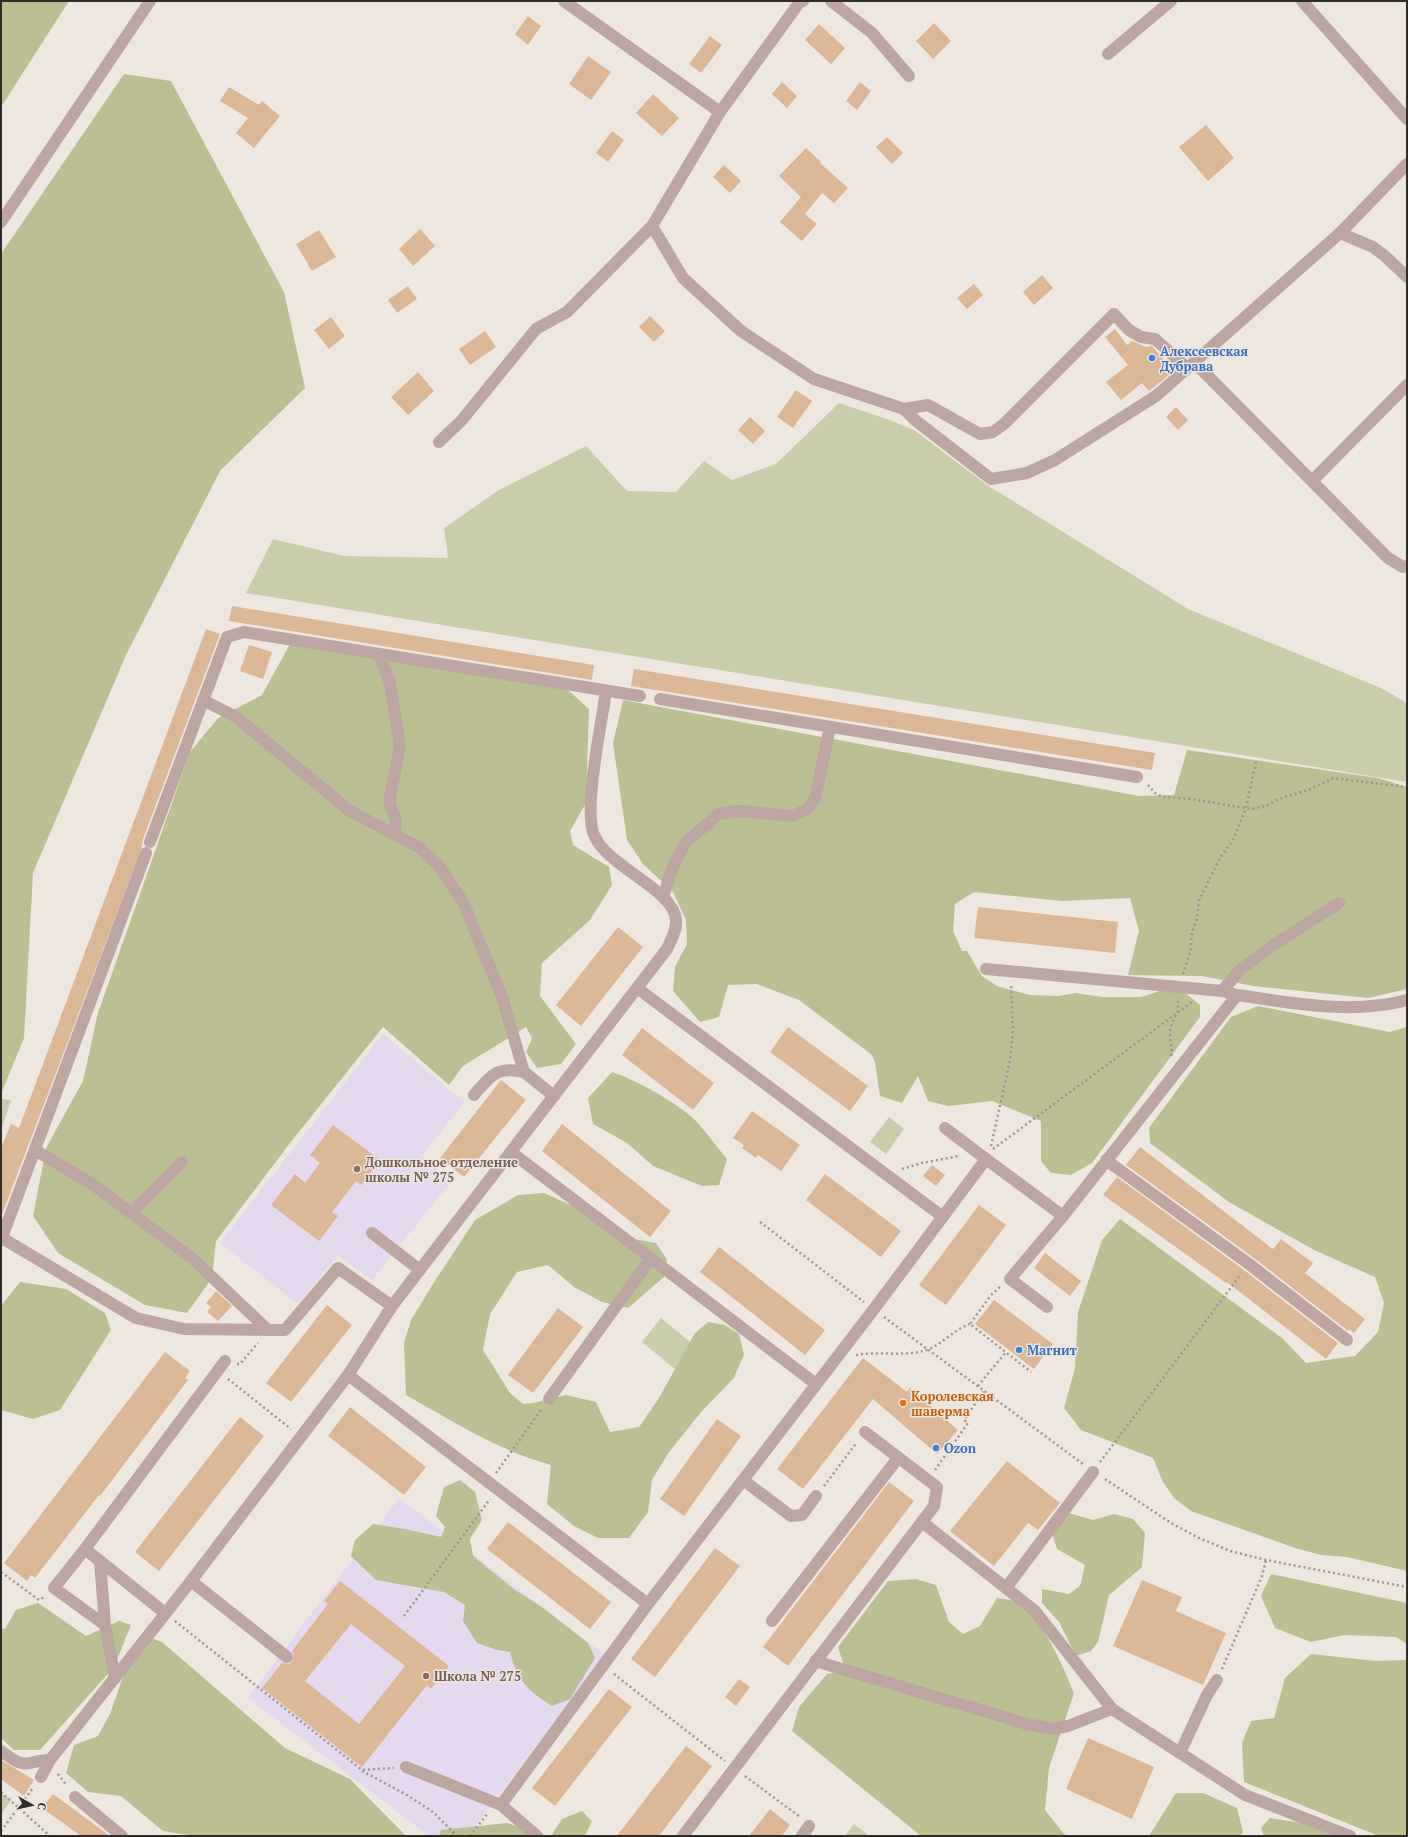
<svg xmlns="http://www.w3.org/2000/svg" width="1408" height="1837" font-family="'PT Serif',serif">
  <style>
    .education { fill: #e4d9ee }
    .green { fill: #c9cdaa }
    .forest { fill: #bbbf91 }
    .building { fill: #dcb795; fill-rule: evenodd }
    .lines { fill: none; stroke-linecap: round; stroke-linejoin: round }
    .path { stroke: #9b9691; stroke-width: 2.5; stroke-dasharray: 2 3; stroke-linecap: butt }
    .minor { stroke: #bda6a2; stroke-width: 12 }
    .shop-dot { fill: #3f7fe0; stroke: #eee7e0; stroke-width: 1.5 }
    .education-dot { fill: #8d6e63; stroke: #eee7e0; stroke-width: 1.5 }
    .food-dot { fill: #e8710a; stroke: #eee7e0; stroke-width: 1.5 }
    .labels { text-anchor: middle; dominant-baseline: central; stroke-width: 3; stroke-linejoin: round; paint-order: stroke }
    .shop-label { font-size: 13px; font-weight: bold; fill: #366cbe; stroke: #eee7e0; text-anchor: start }
    .education-label { font-size: 13px; font-weight: bold; fill: #785e54; stroke: #eee7e0; text-anchor: start }
    .food-label { font-size: 13px; font-weight: bold; fill: #c56008; stroke: #eee7e0; text-anchor: start }
  </style>
  <rect width="100%" height="100%" fill="#eee7e0"/>
  <g class="education">
    <path d="M383 1034 464 1102 422 1156 451 1182 372 1280 338 1255 298 1304 220 1243Z"/>
    <path d="M399 1498 605 1655 468 1836H429L248 1698Z"/>
  </g>
  <g class="green">
    <path d="M839 403 887 419 914 430 987 485 1188 609 1381 688 1407 703V782L246 593 273 539 344 556 448 558 444 528 499 490 586 446 627 491 676 492 704 461 732 480 776 464Z"/>
    <path d="M1 1099 11 1100 1 1131Z"/>
    <path d="M889 1117 904 1129 886 1154 870 1142Z"/>
    <path d="M661 1318 695 1346 676 1370 642 1342Z"/>
    <path d="M1 1793 11 1800 1 1815Z"/>
    <path d="M854 1824 869 1836H845Z"/>
  </g>
  <g class="forest">
    <path d="M1 1H69L1 107Z"/>
    <path d="M124 74 171 81 284 292 305 388 220 471 126 655 33 873 24 1038 1 1094V254Z"/>
    <path d="M290 644 568 690 589 709 586 803 570 831 573 845 609 867 612 885 590 920 542 963 540 996 576 1044 561 1064 537 1068 526 1052 532 1038 526 1027 463 1066 449 1085 383 1027 290 1143 216 1241 212 1278 187 1313 145 1305 58 1253 33 1216 46 1148 83 1081 98 1013 190 752 218 718 262 695Z"/>
    <path d="M623 700 1139 796 1174 795 1187 750 1378 778 1407 787V989L1368 998 1253 986 1202 976 1128 975 1139 931 1130 898 1062 901 974 892 955 904 953 931 962 951H967L982 976 997 986 1030 995 1058 996 1075 993 1102 997H1141L1160 991 1184 992 1200 1005V1017L1092 1163 1071 1175 1051 1173 1041 1161V1121L992 1101 948 1106 928 1101 918 1076 902 1103 880 1096 875 1062 871 1054 799 1000 757 984 728 985 719 1017 700 1022 673 991 675 967 687 944 686 920 673 892 643 864 627 840 613 743Z"/>
    <path d="M1258 1006 1390 1032 1407 1027V1571L1347 1557 1321 1555 1295 1548 1191 1511 1174 1498 1163 1482 1153 1458 1081 1430 1064 1408 1075 1368 1078 1312 1102 1240 1120 1219 1282 1338 1306 1363 1355 1356 1378 1332 1384 1303 1375 1277 1314 1250 1229 1202 1150 1143 1149 1128 1231 1017Z"/>
    <path d="M612 1072C636 1080 674 1101 693 1118 705 1130 716 1146 727 1159L719 1185 702 1186 653 1166 627 1143 593 1124 588 1098Z"/>
    <path d="M544 1193 588 1213 628 1238 656 1243 667 1260 664 1277 628 1308 602 1302 574 1287 548 1265 517 1272 490 1314 483 1350 510 1393 523 1404 533 1403 566 1395 596 1402 610 1432 639 1427 659 1398 695 1333 708 1322 725 1325 739 1334 744 1354 734 1378 702 1411 669 1452 652 1480 648 1512 629 1538H598L574 1526 547 1504 551 1465C499 1451 452 1421 406 1395L404 1343 411 1320 433 1284 475 1220 518 1195Z"/>
    <path d="M20 1282 66 1289 105 1313 111 1330 60 1410 33 1419 1 1410V1306Z"/>
    <path d="M460 1480 475 1492 482 1520 470 1539 473 1556 515 1590 542 1607 588 1643 595 1658 570 1699 552 1706C527 1690 518 1681 510 1652L497 1650 477 1643 463 1621 465 1605 444 1592 376 1580 351 1556 355 1540 373 1524 405 1529 441 1537 445 1527 436 1516 444 1487Z"/>
    <path d="M1069 1513 1093 1520 1114 1514 1133 1519 1145 1533 1142 1567 1109 1595 1098 1642 1091 1651 1076 1656 1059 1622 1042 1603V1589L1069 1594 1080 1586 1085 1565 1057 1549 1052 1533Z"/>
    <path d="M1271 1574 1407 1603V1644L1396 1637 1344 1635 1311 1642 1275 1628 1261 1596Z"/>
    <path d="M916 1579 936 1585 949 1622 963 1634 980 1626 997 1598C1002 1599 1009 1599 1013 1601 1041 1612 1063 1667 1074 1693L1049 1768 1045 1810 1064 1834 1069 1836H921L792 1731 799 1707 827 1674 845 1670 838 1647 888 1581Z"/>
    <path d="M38 1603 86 1636 119 1621 131 1625 114 1667 40 1750H14L1 1738V1628L5 1629 16 1610Z"/>
    <path d="M151 1638 162 1642 285 1748 350 1779 406 1836H194L163 1831 121 1796 88 1792 66 1773 74 1745 98 1736 110 1714 124 1674Z"/>
    <path d="M1311 1654 1376 1661 1407 1660V1836H1379L1244 1782 1242 1743 1251 1721 1274 1718 1285 1678Z"/>
    <path d="M1176 1793H1203L1237 1808 1243 1832 1240 1836H1149Z"/>
    <path d="M582 1811 592 1821 585 1836H551L562 1819Z"/>
    <path d="M1270 1818 1302 1823 1333 1836H1264L1261 1828Z"/>
    <path d="M507 1823 547 1836H439L441 1830Z"/>
  </g>
  <g class="building">
    <path d="M528 16 541 26 528 45 515 34Z"/>
    <path d="M934 23 951 41 933 59 916 41Z"/>
    <path d="M819 24 845 48 831 64 805 40Z"/>
    <path d="M710 36 722 45 701 73 689 64Z"/>
    <path d="M588 56 611 72 591 100 569 84Z"/>
    <path d="M782 82 797 96 787 108 772 94Z"/>
    <path d="M860 82 871 91 857 110 846 101Z"/>
    <path d="M229 87 259 105 262 101 280 116 254 148 236 133 248 118 220 101Z"/>
    <path d="M653 94 679 118 662 136 636 113Z"/>
    <path d="M1206 125 1234 158 1208 181 1179 147Z"/>
    <path d="M612 131 624 140 608 162 596 153Z"/>
    <path d="M887 137 903 153 892 164 876 147Z"/>
    <path d="M806 148 821 162 820 163 848 188 834 203 822 193 805 214 817 224 802 241 780 222 801 197 779 176Z"/>
    <path d="M724 165 741 181 730 193 713 177Z"/>
    <path d="M420 229 435 246 413 266 399 249Z"/>
    <path d="M319 230 336 257 312 271 296 244Z"/>
    <path d="M1042 275 1053 288 1034 305 1023 292Z"/>
    <path d="M974 284 983 295 967 309 957 298Z"/>
    <path d="M408 286 417 299 397 313 388 300Z"/>
    <path d="M650 316 665 331 654 342 639 327Z"/>
    <path d="M331 317 345 336 329 349 314 330Z"/>
    <path d="M1115 329 1127 345 1132 341 1146 347 1152 346 1166 362 1161 365 1169 375 1149 391 1142 383 1121 400 1106 382 1128 365 1105 337Z"/>
    <path d="M485 331 496 347 470 365 459 349Z"/>
    <path d="M418 372 434 391 408 415 391 397Z"/>
    <path d="M796 390 812 401 793 428 777 417Z"/>
    <path d="M1176 407 1188 420 1178 430 1166 417Z"/>
    <path d="M750 417 765 431 753 444 738 430Z"/>
    <path d="M232 606 594 665 592 680 229 621Z"/>
    <path d="M206 629 220 634 143 839 142 847 1 1217V1148L11 1124 19 1128Z"/>
    <path d="M249 645 272 652 263 679 240 671Z"/>
    <path d="M634 669 1155 753 1152 770 631 686Z"/>
    <path d="M978 907 1118 922 1115 953 974 938Z"/>
    <path d="M618 927 643 947 581 1026 556 1005Z"/>
    <path d="M788 1027 868 1086 850 1111 770 1052Z"/>
    <path d="M642 1028 714 1083 693 1110 622 1055Z"/>
    <path d="M501 1080 526 1100 464 1177 440 1158Z"/>
    <path d="M752 1111 800 1145 781 1171 758 1155 756 1158 742 1148 744 1145 733 1138Z"/>
    <path d="M562 1124 671 1211 650 1237 542 1151Z"/>
    <path d="M333 1125 380 1160 361 1185 356 1181 332 1212 338 1216 319 1241 271 1205 295 1174 305 1183 320 1163 310 1155Z"/>
    <path d="M1140 1147 1273 1249 1281 1239 1313 1263 1305 1273 1365 1319 1354 1333 1349 1329 1348 1331 1254 1258 1126 1165Z"/>
    <path d="M932 1165 945 1175 936 1186 923 1176Z"/>
    <path d="M825 1174 901 1231 881 1257 806 1200Z"/>
    <path d="M1117 1177 1244 1270 1338 1343 1326 1359 1227 1282 1226 1283 1103 1195Z"/>
    <path d="M979 1205 1006 1225 946 1305 919 1285Z"/>
    <path d="M719 1247 825 1330 805 1355 700 1272Z"/>
    <path d="M1045 1253 1081 1281 1070 1296 1034 1268Z"/>
    <path d="M216 1291 232 1306 218 1321 207 1312 211 1307 206 1303Z"/>
    <path d="M994 1300 1053 1344 1034 1369 975 1324Z"/>
    <path d="M327 1305 352 1325 291 1402 266 1383Z"/>
    <path d="M558 1308 583 1327 533 1393 508 1375Z"/>
    <path d="M165 1352 190 1371 185 1378 188 1380 100 1496 99 1495 35 1578 31 1575 27 1581 4 1563Z"/>
    <path d="M863 1358 907 1392 910 1388 958 1430 937 1454 873 1399 803 1489 777 1469Z"/>
    <path d="M350 1407 426 1467 404 1495 328 1436Z"/>
    <path d="M240 1417 264 1436 159 1571 135 1552Z"/>
    <path d="M717 1419 741 1436 684 1516 660 1499Z"/>
    <path d="M1007 1461 1060 1503 1038 1530 1028 1523 994 1566 950 1531Z"/>
    <path d="M889 1482 914 1501 788 1666 763 1647Z"/>
    <path d="M508 1522 611 1602 590 1629 487 1549Z"/>
    <path d="M715 1548 740 1566 655 1677 631 1659Z"/>
    <path d="M1142 1580 1182 1597 1176 1611 1226 1633 1203 1685 1113 1646Z"/>
    <path d="M340 1581 449 1666 431 1689 427 1685 362 1767 262 1688 282 1663 289 1664 293 1661 294 1655 292 1651 328 1604 324 1601ZM351 1624 405 1666 359 1724 305 1681Z"/>
    <path d="M739 1679 750 1687 736 1706 725 1697Z"/>
    <path d="M609 1689 632 1707 555 1806 532 1788Z"/>
    <path d="M1088 1738 1154 1767 1132 1819 1066 1789Z"/>
    <path d="M686 1746 712 1766 659 1836H617Z"/>
    <path d="M1 1760 34 1780 24 1796 1 1779Z"/>
    <path d="M53 1794 110 1836H81L42 1808Z"/>
    <path d="M770 1809 790 1825 782 1836H749Z"/>
  </g>
  <g class="lines">
    <g class="path">
      <path d="M1148 785 1156 794 1163 797 1192 799 1251 809 1266 806 1279 799 1310 789 1333 778 1407 787"/>
      <path d="M1183 974 1190 952 1192 933 1197 918 1199 900 1220 858 1233 840 1246 808 1256 762"/>
      <path d="M1171 1056C1173 1047 1169 1040 1170 1031 1172 1019 1179 1015 1178 1001"/>
      <path d="M991 1146 1010 1061 1013 1029 1011 984"/>
      <path d="M993 1149 1192 1002"/>
      <path d="M902 1169 922 1163 959 1156"/>
      <path d="M760 1222 864 1302"/>
      <path d="M1000 1287 991 1295 970 1324 1031 1372"/>
      <path d="M884 1317 1083 1464"/>
      <path d="M856 1355C879 1351 904 1357 927 1350 941 1345 953 1330 970 1324"/>
      <path d="M237 1364H240L258 1343"/>
      <path d="M228 1379 291 1429"/>
      <path d="M978 1386 1006 1352"/>
      <path d="M1100 1462 1241 1274"/>
      <path d="M935 1470 968 1423 964 1420 984 1391"/>
      <path d="M496 1473 541 1410"/>
      <path d="M1105 1479 1171 1523 1199 1538 1230 1551 1266 1560 1407 1587"/>
      <path d="M824 1486 857 1442"/>
      <path d="M1 1572 39 1600 44 1597"/>
      <path d="M404 1616 490 1499"/>
      <path d="M175 1621 362 1770 394 1768"/>
      <path d="M1222 1669 1262 1576 1266 1560"/>
      <path d="M614 1674 725 1761"/>
      <path d="M362 1771 407 1795 433 1812 457 1836"/>
      <path d="M58 1774 67 1786"/>
      <path d="M745 1776 800 1817"/>
      <path d="M1 1792 50 1836"/>
      <path d="M1 1831 33 1788"/>
      <path d="M470 1836 488 1813"/>
    </g>
    <g class="minor">
      <path d="M564 1 720 112"/>
      <path d="M831 1 872 33 909 76"/>
      <path d="M1302 1 1407 119"/>
      <path d="M1108 54 1171 1"/>
      <path d="M1 222 150 1"/>
      <path d="M652 226 683 278 741 331 814 379 904 409 928 405 980 434 993 432 1004 424 1114 314 1129 330 1141 337 1155 339 1187 368"/>
      <path d="M1340 233 1373 247 1385 256 1407 277"/>
      <path d="M1194 362 1388 558 1403 567 1407 566"/>
      <path d="M904 409 915 420 991 479 1027 473 1055 460 1156 396 1340 233 1407 164"/>
      <path d="M439 442 462 420 536 329 567 312 652 226 720 112 799 3 803 1"/>
      <path d="M1312 481 1407 385"/>
      <path d="M379 654 390 683 400 746 390 797V804L396 821 394 834"/>
      <path d="M660 699 1137 777"/>
      <path d="M203 700 236 717 350 811 420 848 439 866 463 902 502 997 524 1072 554 1096"/>
      <path d="M150 842 227 637 244 632 640 696"/>
      <path d="M663 897 674 864 686 842 719 814 738 811 793 816 807 809 815 799 830 727"/>
      <path d="M986 969 1222 991 1237 995"/>
      <path d="M637 988 943 1217"/>
      <path d="M1222 991 1241 969 1272 946 1339 903"/>
      <path d="M474 1095C491 1075 497 1066 524 1072"/>
      <path d="M945 1128 986 1159"/>
      <path d="M35 1150 95 1186 193 1259 268 1330"/>
      <path d="M511 1152 816 1384"/>
      <path d="M1106 1160 1249 1264 1347 1340"/>
      <path d="M131 1213 182 1162"/>
      <path d="M372 1233 420 1270"/>
      <path d="M2 1238 136 1318 184 1329 285 1330 338 1268 392 1306"/>
      <path d="M1 1240 146 853"/>
      <path d="M1047 1307 1010 1279 1063 1216"/>
      <path d="M348 1375 648 1604"/>
      <path d="M549 1399 651 1258"/>
      <path d="M1093 1472 1006 1588 1035 1611 1112 1709 1245 1795 1350 1836"/>
      <path d="M743 1480 791 1516 802 1515 816 1496"/>
      <path d="M922 1522 1006 1588"/>
      <path d="M85 1549 54 1588 105 1625 115 1678"/>
      <path d="M100 1561 105 1625"/>
      <path d="M191 1581 287 1657"/>
      <path d="M165 1613 85 1549 225 1361"/>
      <path d="M772 1621 898 1458"/>
      <path d="M815 1661 1027 1724 1053 1729 1068 1726 1112 1709"/>
      <path d="M1 1751C10 1757 19 1766 30 1763 38 1761 42 1760 50 1760"/>
      <path d="M1180 1753 1207 1695 1217 1680"/>
      <path d="M406 1767 501 1805 537 1836"/>
      <path d="M41 1777 50 1760 191 1581 348 1375 392 1306 667 949C671 940 677 930 676 920 673 888 608 868 594 835 583 809 602 722 606 691"/>
      <path d="M75 1797 122 1836"/>
      <path d="M501 1805 648 1604 874 1309 986 1159 1063 1216 1237 995C1294 1003 1351 1015 1407 1000"/>
      <path d="M683 1836 934 1506 937 1487 865 1432"/>
      <path d="M802 1836 809 1826"/>
    </g>
  </g>
  <g class="shop-dot">
    <circle cx="1152" cy="358" r="4"/>
    <circle cx="1019" cy="1350" r="4"/>
    <circle cx="936" cy="1448" r="4"/>
  </g>
  <g class="education-dot">
    <circle cx="357" cy="1169" r="4"/>
    <circle cx="426" cy="1676" r="4"/>
  </g>
  <circle class="food-dot" cx="903" cy="1403" r="4"/>
  <g class="labels">
    <g class="shop-label">
      <text x="1160" y="351">Алексеевская<tspan x="1160" dy="15">Дубрава</tspan></text>
      <text x="1027" y="1350">Магнит</text>
      <text x="944" y="1448">Ozon</text>
    </g>
    <g class="education-label">
      <text x="365" y="1162">Дошкольное отделение<tspan x="365" dy="15">школы № 275</tspan></text>
      <text x="434" y="1676">Школа № 275</text>
    </g>
    <g class="food-label">
      <text x="911" y="1396">Королевская<tspan x="911" dy="15">шаверма</tspan></text>
    </g>
  </g>
  <rect width="1408" height="1837" fill="none" stroke="#2f2c29" stroke-width="4"/>
  <g transform="translate(32 1805) rotate(98)" stroke="#eee7e0" stroke-width="3" paint-order="stroke">
  <path d="M0-3L7 15L0 10L-7 15Z" fill="#2f2c29"/>
  <text y="-6" font-size="11" font-weight="bold" text-anchor="middle" fill="#2f2c29">С</text>
  </g>
</svg>
